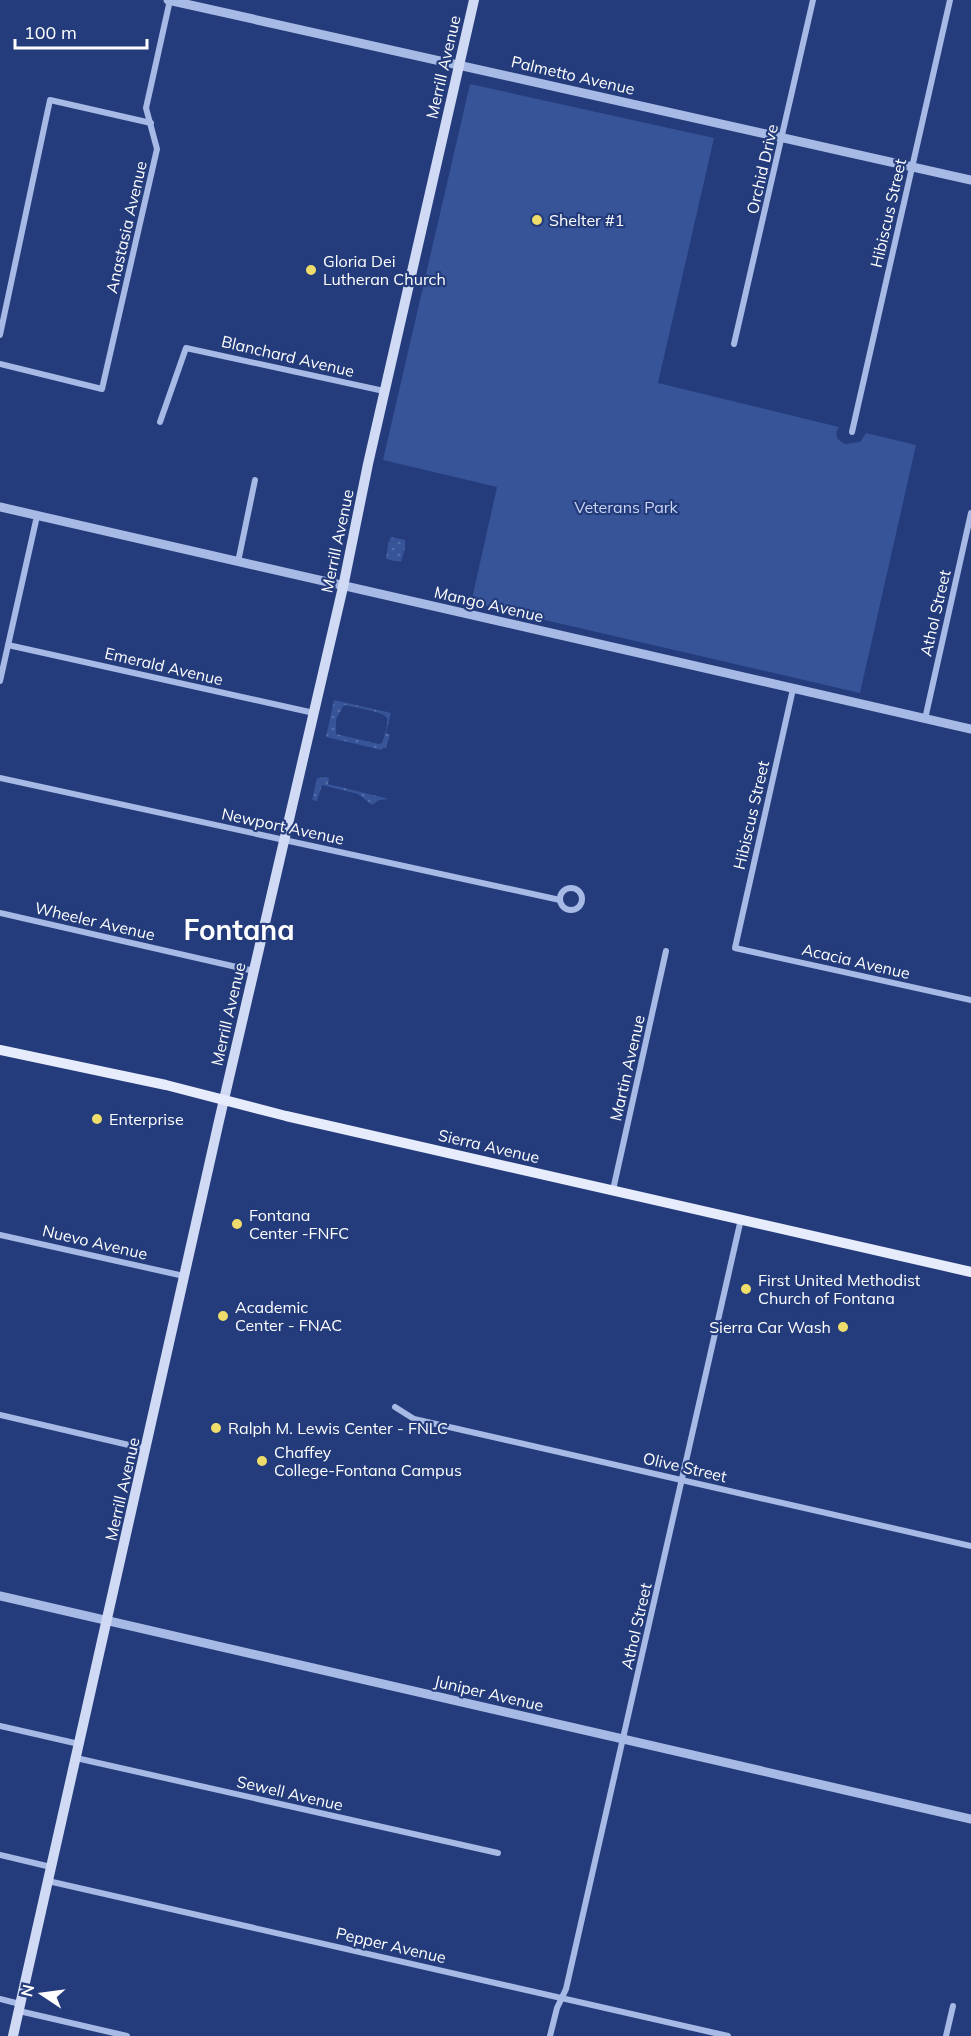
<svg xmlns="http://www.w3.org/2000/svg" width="971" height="2036" font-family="Mulish,sans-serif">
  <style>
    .grass { fill: url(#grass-dots); fill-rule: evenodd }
    .park { fill: #375498 }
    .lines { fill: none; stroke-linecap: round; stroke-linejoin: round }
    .minor { stroke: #a7b9e5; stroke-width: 6 }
    .tertiary { stroke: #a7b9e5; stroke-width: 9 }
    .secondary { stroke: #d0daf4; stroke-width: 10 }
    .primary { stroke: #e7ecfc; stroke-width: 10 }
    .poi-dot { fill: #efdd6b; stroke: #243c7b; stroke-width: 2 }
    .labels { text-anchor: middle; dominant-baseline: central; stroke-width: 4.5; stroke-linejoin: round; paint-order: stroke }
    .street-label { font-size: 16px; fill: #fff; stroke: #243c7b }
    .poi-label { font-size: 16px; fill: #fff; stroke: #243c7b; text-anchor: start }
    .park-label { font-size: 16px; fill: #cad6f4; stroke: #243c7b }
    .town-label { font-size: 28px; font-weight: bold; fill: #fff; stroke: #243c7b }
  </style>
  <defs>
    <pattern id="grass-dots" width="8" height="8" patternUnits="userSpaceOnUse" patternTransform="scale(1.5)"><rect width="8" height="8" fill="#375498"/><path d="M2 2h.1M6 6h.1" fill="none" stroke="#556ea7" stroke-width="1.8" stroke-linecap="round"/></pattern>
  </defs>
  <rect width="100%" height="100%" fill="#243c7b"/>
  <g class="grass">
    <path d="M391 537 405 540V548L401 562 386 559 388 544Z"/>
    <path d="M334 700 391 713 386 733 390 735 386 748H383L382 750 326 737ZM344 705C352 707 383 711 387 718 389 723 384 737 382 743L379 744 336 734V719Z"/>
    <path d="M327 777 329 778 328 784 389 799 379 800 372 805 358 794 322 785 317 801 312 800 317 778Z"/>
  </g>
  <path class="park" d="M470 84 714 138 658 383 839 427C834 434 837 441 845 444L860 442 866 433 916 445 860 693 471 603 497 487 383 460Z"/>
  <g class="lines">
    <g class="minor">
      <path d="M0 335 50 100 151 123"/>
      <path d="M734 344 813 0"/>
      <path d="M0 364 102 389 157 149 146 108 170 0"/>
      <path d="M160 422 186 348 384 391"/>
      <path d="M852 432 950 0"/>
      <path d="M238 562 255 480"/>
      <path d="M8 645 314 713"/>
      <path d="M0 681 37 516"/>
      <path d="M793 689 735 948 971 1000"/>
      <path d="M925 719 971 513"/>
      <path d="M0 778 560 900"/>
      <circle cx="571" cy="899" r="11"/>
      <path d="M0 913 254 971"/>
      <path d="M613 1190 666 951"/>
      <path d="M0 1235 184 1276"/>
      <path d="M395 1407 414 1419 971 1546"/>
      <path d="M0 1415 146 1449"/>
      <path d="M0 1726 79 1744"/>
      <path d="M76 1758 498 1853"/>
      <path d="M0 1855 51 1867"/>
      <path d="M48 1881 728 2036"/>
      <path d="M0 1999 20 2004"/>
      <path d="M19 2011 127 2036"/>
      <path d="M550 2036 557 2008 566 1989 741 1219"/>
      <path d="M946 2036 953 2006"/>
    </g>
    <g class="tertiary">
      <path d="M168 0 971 180"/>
      <path d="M0 507 971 729"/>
      <path d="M0 1596 971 1819"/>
    </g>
    <path class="secondary" d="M13 2036 219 1121 343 587 368 464 474 0"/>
    <path class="primary" d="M0 1050 166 1085 286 1116 971 1272"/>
  </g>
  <g class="poi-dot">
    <circle cx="537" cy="220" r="6"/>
    <circle cx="311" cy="270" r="6"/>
    <circle cx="97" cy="1119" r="6"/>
    <circle cx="237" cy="1224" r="6"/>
    <circle cx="746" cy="1289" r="6"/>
    <circle cx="223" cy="1316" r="6"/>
    <circle cx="843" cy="1327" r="6"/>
    <circle cx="216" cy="1428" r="6"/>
    <circle cx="262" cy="1461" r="6"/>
  </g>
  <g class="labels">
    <g class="street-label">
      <text transform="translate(443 67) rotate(-77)">Merrill Avenue</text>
      <text transform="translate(573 75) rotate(13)">Palmetto Avenue</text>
      <text transform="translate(762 169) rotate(-77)">Orchid Drive</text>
      <text transform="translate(888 213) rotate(-77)">Hibiscus Street</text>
      <text transform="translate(126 227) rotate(-77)">Anastasia Avenue</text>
      <text transform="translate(288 356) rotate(13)">Blanchard Avenue</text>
      <text transform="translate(337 541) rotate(-78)">Merrill Avenue</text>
      <text transform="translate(489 604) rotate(13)">Mango Avenue</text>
      <text transform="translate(935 613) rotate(-77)">Athol Street</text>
      <text transform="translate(164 666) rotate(13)">Emerald Avenue</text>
      <text transform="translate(751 815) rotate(-77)">Hibiscus Street</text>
      <text transform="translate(283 826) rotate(12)">Newport Avenue</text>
      <text transform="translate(95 921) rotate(13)">Wheeler Avenue</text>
      <text transform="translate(856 961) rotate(13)">Acacia Avenue</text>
      <text transform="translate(228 1014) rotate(-77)">Merrill Avenue</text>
      <text transform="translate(627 1068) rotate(-77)">Martin Avenue</text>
      <text transform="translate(489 1146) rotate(13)">Sierra Avenue</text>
      <text transform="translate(95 1242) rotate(13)">Nuevo Avenue</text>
      <text transform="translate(685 1467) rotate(13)">Olive Street</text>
      <text transform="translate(122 1489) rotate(-77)">Merrill Avenue</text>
      <text transform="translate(636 1626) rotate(-77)">Athol Street</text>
      <text transform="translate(489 1693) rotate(13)">Juniper Avenue</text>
      <text transform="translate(290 1793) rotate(13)">Sewell Avenue</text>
      <text transform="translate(391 1945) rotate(13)">Pepper Avenue</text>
    </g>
    <g class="poi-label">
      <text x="549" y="220">Shelter #1</text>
      <text x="323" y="261">Gloria Dei<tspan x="323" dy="18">Lutheran Church</tspan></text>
      <text x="109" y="1119">Enterprise</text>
      <text x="249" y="1215">Fontana<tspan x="249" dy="18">Center -FNFC</tspan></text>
      <text x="758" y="1280">First United Methodist<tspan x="758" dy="18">Church of Fontana</tspan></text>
      <text x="235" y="1307">Academic<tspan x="235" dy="18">Center - FNAC</tspan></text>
      <text x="831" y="1327" text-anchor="end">Sierra Car Wash</text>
      <text x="228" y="1428">Ralph M. Lewis Center - FNLC</text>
      <text x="274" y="1452">Chaffey<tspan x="274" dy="18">College-Fontana Campus</tspan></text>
    </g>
    <g class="park-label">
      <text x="626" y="507">Veterans Park</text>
    </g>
    <g class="town-label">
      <text x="239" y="929">Fontana</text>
    </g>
  </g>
  <g transform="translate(42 1994) rotate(283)" stroke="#243c7b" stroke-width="4.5" paint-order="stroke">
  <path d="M0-4.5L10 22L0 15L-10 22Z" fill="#ffffff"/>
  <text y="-9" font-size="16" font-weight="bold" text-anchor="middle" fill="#ffffff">N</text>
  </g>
  <path d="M15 39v9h132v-9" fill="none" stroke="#ffffff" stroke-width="3"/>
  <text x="24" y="39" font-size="18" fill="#ffffff" stroke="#243c7b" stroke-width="4.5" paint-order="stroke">100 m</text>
</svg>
